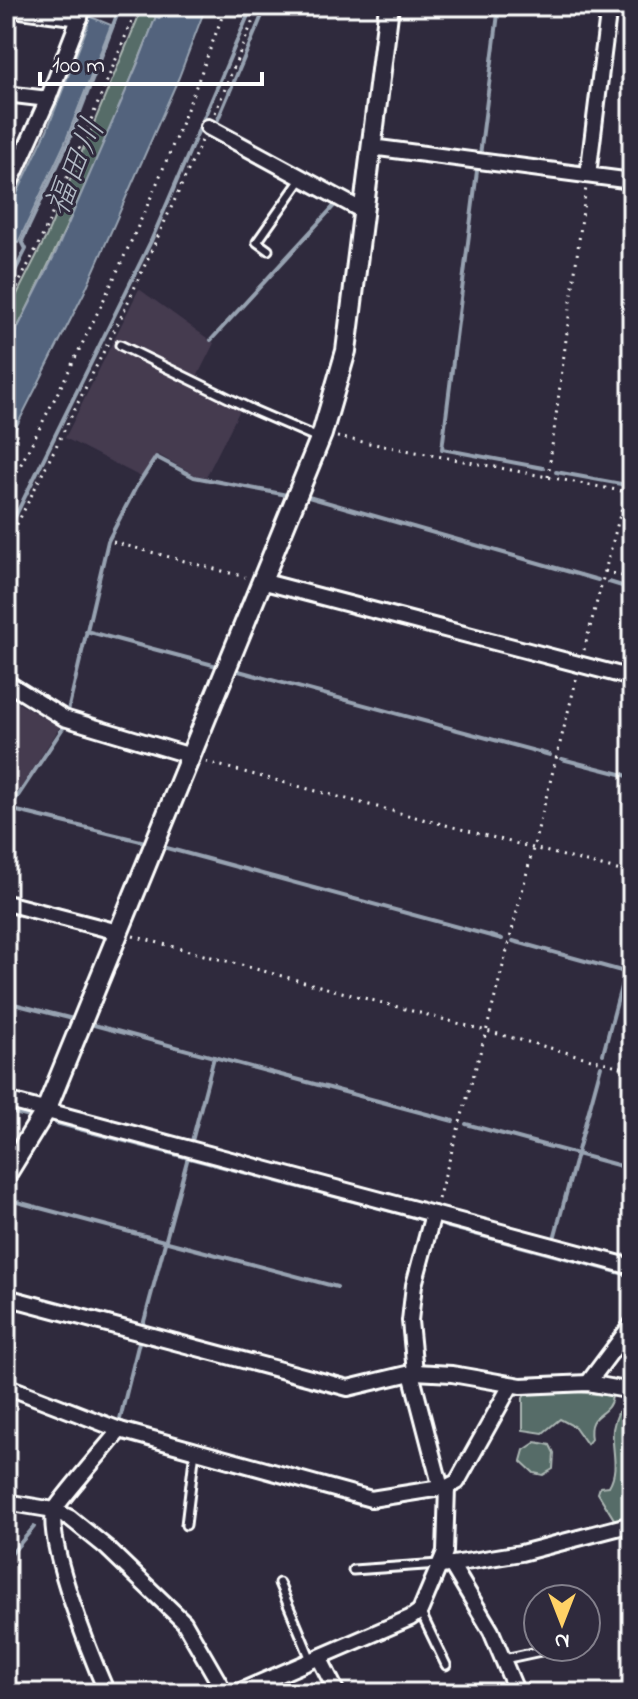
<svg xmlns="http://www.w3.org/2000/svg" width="638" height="1699" font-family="'Indie Flower','Klee One',sans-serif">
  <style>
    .built { fill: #443a4f }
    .green { fill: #576c67; stroke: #abb6b3; stroke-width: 2 }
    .water { fill: #52647d; stroke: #97a2b1; stroke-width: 2 }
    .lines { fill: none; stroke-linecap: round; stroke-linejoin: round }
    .stream { stroke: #97a2b1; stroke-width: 4 }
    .service-casing { stroke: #fff; stroke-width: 13 }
    .minor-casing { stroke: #fff; stroke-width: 20 }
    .tertiary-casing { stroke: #fff; stroke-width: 24 }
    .path { stroke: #fff; stroke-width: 3; stroke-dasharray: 2 6; stroke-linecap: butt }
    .service { stroke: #2f2a3d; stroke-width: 7 }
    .minor { stroke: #2f2a3d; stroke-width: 14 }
    .tertiary { stroke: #2f2a3d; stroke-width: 18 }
    .labels { text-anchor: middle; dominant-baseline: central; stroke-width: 6; stroke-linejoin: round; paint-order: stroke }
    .water-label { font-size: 34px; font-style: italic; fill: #b1b9c4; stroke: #2f2a3d }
  </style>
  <rect width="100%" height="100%" fill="#2f2a3d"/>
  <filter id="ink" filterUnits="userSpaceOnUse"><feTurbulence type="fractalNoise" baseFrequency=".0125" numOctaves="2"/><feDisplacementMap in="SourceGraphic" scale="16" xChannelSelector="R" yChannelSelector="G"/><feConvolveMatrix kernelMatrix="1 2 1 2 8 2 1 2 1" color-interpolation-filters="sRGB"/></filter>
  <g filter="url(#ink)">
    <g class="built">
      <path d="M139 289 214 343 197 377 245 400 206 477 195 475 157 454 141 477 65 438Z"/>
      <path d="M6 696 60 727 6 811Z"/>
    </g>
    <g class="green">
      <path d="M143 6H160C115 124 63 238 6 351V316L47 235Z"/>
      <path d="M570 1391 612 1396C609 1419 586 1410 591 1439L587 1444 575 1427 560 1419 543 1433 523 1430V1398L526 1393Z"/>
      <path d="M629 1393 632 1394V1520L617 1524 598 1493 600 1487 609 1486C620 1468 611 1449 613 1429 615 1416 622 1404 629 1393Z"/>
      <path d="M536 1442 550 1445 554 1453 553 1469 543 1475 534 1473 521 1461 524 1450Z"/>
    </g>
    <g class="water">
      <path d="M160 6H206L179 77 84 293 6 447V351L56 252 138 63Z"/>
      <path d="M86 15 111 25 64 145 18 243 6 237V217L47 130 88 25 83 23Z"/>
    </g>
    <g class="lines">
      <g class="stream">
        <path d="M147 12 159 17"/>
        <path d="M216 124 266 6"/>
        <path d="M480 155 499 6"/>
        <path d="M477 171 442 449 543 468"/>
        <path d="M6 289 26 249 22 241 68 143 117 15 125 11"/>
        <path d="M211 340 334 206"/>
        <path d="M556 472 632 486"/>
        <path d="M305 496 598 580"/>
        <path d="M6 535 151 241 252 6"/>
        <path d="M609 582 632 589"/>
        <path d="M86 631 217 666"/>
        <path d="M235 670 550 755"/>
        <path d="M68 711 108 541 135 489 156 457 194 477 287 495"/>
        <path d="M562 759 632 777"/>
        <path d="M9 809 145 842"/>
        <path d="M6 814 63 728"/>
        <path d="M163 847 502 939"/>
        <path d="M631 865 632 861"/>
        <path d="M513 941 625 972"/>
        <path d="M6 1002 73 1019"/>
        <path d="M94 1025 453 1121"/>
        <path d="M603 1054 632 946"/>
        <path d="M6 1111 26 1116"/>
        <path d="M56 1123 421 1219"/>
        <path d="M466 1124 632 1169"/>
        <path d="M192 1141 214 1057"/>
        <path d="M6 1199 337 1287"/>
        <path d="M445 1226 632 1276"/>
        <path d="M555 1235 601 1066"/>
        <path d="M142 1329 188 1157"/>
        <path d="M119 1423 140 1338"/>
        <path d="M189 1442 341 1483"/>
        <path d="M6 1560 34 1527"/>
      </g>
      <g class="service-casing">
        <g id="service">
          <path d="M268 250 257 242 302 178"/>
          <path d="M120 345 253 410 318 438"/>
          <path d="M186 1525 195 1450"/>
          <path d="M353 1570 439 1564"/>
          <path d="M279 1583 312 1662"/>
          <path d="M420 1611 446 1665"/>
          <path d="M504 1659 555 1648"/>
        </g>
      </g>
      <g class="minor-casing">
        <g id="minor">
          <path d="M6 8 80 18"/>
          <path d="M6 94 48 99"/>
          <path d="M208 127 363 211"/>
          <path d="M371 147 632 181"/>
          <path d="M588 175 609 6"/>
          <path d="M6 192 48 99 84 6"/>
          <path d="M261 581 632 678"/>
          <path d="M6 682 64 718 191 756"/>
          <path d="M6 903 118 932"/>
          <path d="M6 1100 632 1267"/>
          <path d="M6 1297 348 1388 415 1372 452 1374 521 1386 588 1383 632 1391"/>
          <path d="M415 1372 410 1321 414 1285 433 1214"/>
          <path d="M411 1373 441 1488"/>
          <path d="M588 1383 632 1324"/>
          <path d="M6 1386 120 1430 371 1499 447 1487 457 1482 511 1385"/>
          <path d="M6 1502 54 1510 70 1518 106 1547 184 1622 225 1693"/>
          <path d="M451 1564 491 1631 517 1693"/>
          <path d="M441 1566 521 1553 632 1524"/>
          <path d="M320 1659 337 1693"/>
          <path d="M107 1693C91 1656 47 1547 54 1511 56 1504 111 1441 120 1430"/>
          <path d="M236 1693 410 1618 420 1611 445 1552 447 1487"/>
        </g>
      </g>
      <g class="tertiary-casing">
        <path id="tertiary" d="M6 1175 46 1110 322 434 346 351 389 6"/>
      </g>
      <g class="path">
        <path d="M215 113 259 6"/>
        <path d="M6 309 45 231 138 6"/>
        <path d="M337 437 632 493"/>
        <path d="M548 477 586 187"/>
        <path d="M6 493C48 412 90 331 128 248 165 169 196 88 226 6"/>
        <path d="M113 542 245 577"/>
        <path d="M6 546 123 313 203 138"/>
        <path d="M605 571 632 579"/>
        <path d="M584 650 626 492"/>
        <path d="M206 762 632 874"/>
        <path d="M133 936 632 1070"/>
        <path d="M438 1199 486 1032 577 677"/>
      </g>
      <use href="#service" class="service"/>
      <use href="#minor" class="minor"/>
      <use href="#tertiary" class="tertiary"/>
    </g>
  </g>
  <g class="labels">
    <g class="water-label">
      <text transform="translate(77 168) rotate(-67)">福田川</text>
    </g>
  </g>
  <rect width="638" height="1699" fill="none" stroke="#2f2a3d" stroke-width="32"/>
  <rect x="16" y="16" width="606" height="1667" fill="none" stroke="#fff" stroke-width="3" filter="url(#ink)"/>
  <g transform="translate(562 1623) rotate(180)"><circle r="38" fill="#2f2a3d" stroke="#827f8b" stroke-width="2"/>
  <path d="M0-6L14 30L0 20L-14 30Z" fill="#ffd166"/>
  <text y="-12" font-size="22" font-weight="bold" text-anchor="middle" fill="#ffffff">N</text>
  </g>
  <path d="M40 72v12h222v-12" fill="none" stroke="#ffffff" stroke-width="4"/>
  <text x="52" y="72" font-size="24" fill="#ffffff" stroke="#2f2a3d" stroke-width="6" paint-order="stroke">100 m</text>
</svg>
